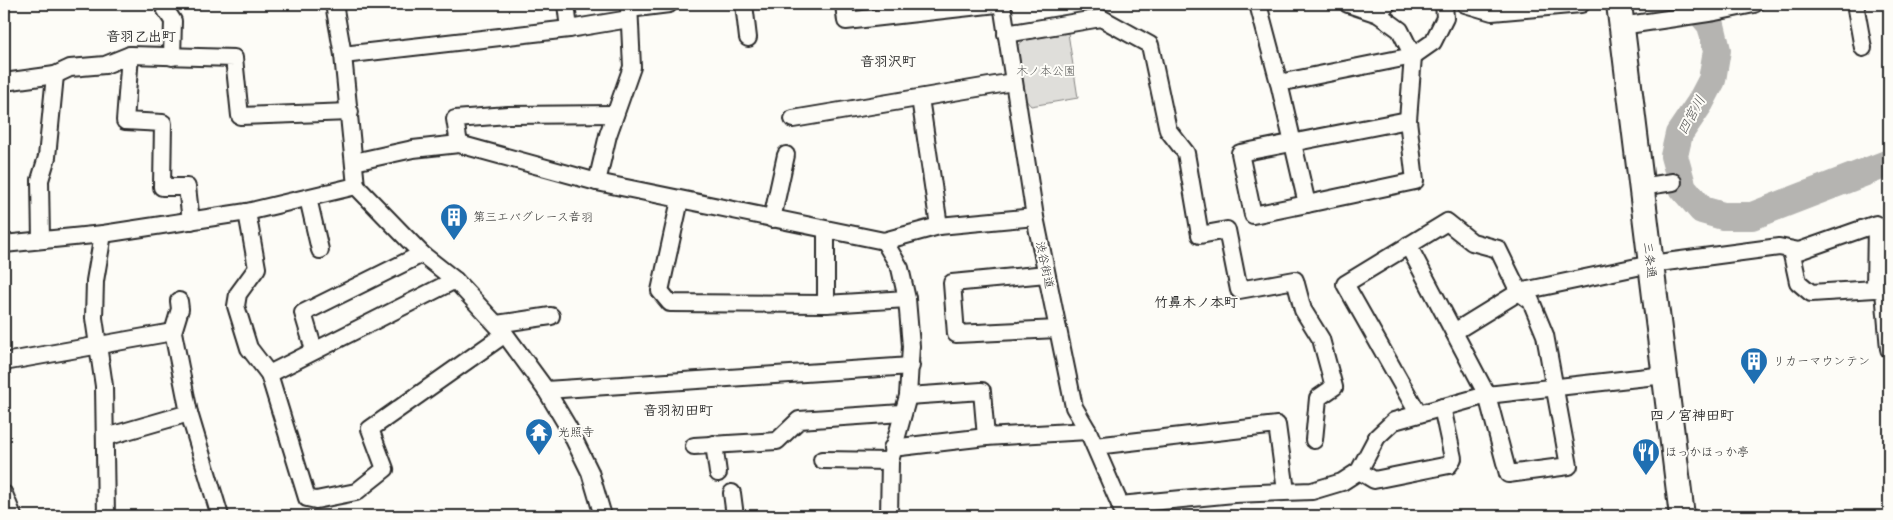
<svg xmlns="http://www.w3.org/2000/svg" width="1893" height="520" font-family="'Shantell Sans','Klee One',sans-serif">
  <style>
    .green { fill: #dfdeda; stroke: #858482 }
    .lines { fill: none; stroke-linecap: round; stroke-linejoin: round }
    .river { stroke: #b5b4b1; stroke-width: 28 }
    .minor-casing { stroke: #2b2b2b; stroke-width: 20 }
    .secondary-casing { stroke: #2b2b2b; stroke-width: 28 }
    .minor { stroke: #fdfcf7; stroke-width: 16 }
    .secondary { stroke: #fdfcf7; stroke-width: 24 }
    .labels { text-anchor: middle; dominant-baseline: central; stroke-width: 4; stroke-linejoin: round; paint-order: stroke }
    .park-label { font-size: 12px; fill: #585857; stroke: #fdfcf7 }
    .poi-label { font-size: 12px; fill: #2b2b2b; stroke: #fdfcf7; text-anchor: start }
    .street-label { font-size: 12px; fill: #2b2b2b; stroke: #fdfcf7 }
    .neighbourhood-label { font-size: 14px; font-weight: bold; fill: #2b2b2b; stroke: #fdfcf7 }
    .water-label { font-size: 14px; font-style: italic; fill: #5b5b5a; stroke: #fdfcf7 }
  </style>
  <rect width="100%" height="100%" fill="#fdfcf7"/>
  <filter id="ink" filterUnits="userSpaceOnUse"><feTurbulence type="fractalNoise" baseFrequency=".02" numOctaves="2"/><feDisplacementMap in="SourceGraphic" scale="10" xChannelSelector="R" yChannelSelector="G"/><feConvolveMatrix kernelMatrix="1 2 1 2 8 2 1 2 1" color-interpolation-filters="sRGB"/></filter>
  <g filter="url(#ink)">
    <path class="green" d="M1068 33 1078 98 1031 106 1022 96 1016 47 1024 40Z"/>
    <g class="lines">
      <path class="river" d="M1693 4 1711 25 1717 50 1712 80 1700 103 1679 134 1674 156 1683 188 1702 210 1723 216H1752L1889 163"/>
      <g class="minor-casing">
        <g id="minor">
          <path d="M162 4 173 21 172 57"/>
          <path d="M566 4 569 29"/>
          <path d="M744 4 748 38"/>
          <path d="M844 4 846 21 997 4"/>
          <path d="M1002 4 1035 217 1074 407 1088 431 1125 516"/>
          <path d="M1258 4 1279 83 1307 204 1415 181 1408 120 1413 56 1400 30 1378 14 1387 4"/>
          <path d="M1348 4 1378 14"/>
          <path d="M1465 4 1492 12 1581 4"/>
          <path d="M1855 4 1863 48"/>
          <path d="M629 9 669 4"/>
          <path d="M1621 26 1715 12 1754 4"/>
          <path d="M1006 34 1101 18 1150 45 1168 130 1186 153 1200 235 1227 230 1239 290 1295 280 1303 310 1321 339 1334 387 1318 398 1314 440"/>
          <path d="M130 55 125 121 163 123 162 187H187L191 221"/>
          <path d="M343 55 569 29 629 19"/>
          <path d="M4 82 55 75 70 68 105 65 130 55 234 58 240 116 350 112"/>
          <path d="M1279 83 1413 56 1433 42 1445 18 1444 4"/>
          <path d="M920 98 939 226"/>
          <path d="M793 119 1013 82"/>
          <path d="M459 144 455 119 508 115 615 114"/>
          <path d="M354 162 413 149 459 144 597 182 884 241 939 226 1035 217"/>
          <path d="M597 182 608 135 632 67 629 4"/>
          <path d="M356 186 422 254 455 280 505 334 546 390 568 427 590 472 603 516"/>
          <path d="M1641 187 1673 182"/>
          <path d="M308 198 320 250"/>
          <path d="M680 200 660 291 670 303 826 304 907 299"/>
          <path d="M1307 204 1253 215 1240 153 1408 120"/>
          <path d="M247 212 257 268 238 294 236 306 249 348 269 374 307 498 316 500 356 492 385 469 370 429 505 334"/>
          <path d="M772 219 786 155"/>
          <path d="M103 234 95 281 94 318 104 386 106 516"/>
          <path d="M41 240 40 180 47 157 55 75"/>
          <path d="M884 241 900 268 907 299 911 346 908 396 890 461 889 516"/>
          <path d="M4 244 103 234 247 212 356 186 343 55 334 4"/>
          <path d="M1408 245 1487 395 1508 474 1569 466 1545 335 1531 301 1519 292 1498 249 1472 242 1447 222 1345 284 1418 413"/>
          <path d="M1046 274 952 283 956 334 1058 329"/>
          <path d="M1875 289 1884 291 1889 349"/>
          <path d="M179 301 180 309 173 332 189 413 220 516"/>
          <path d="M826 304V231"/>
          <path d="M497 324 551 316"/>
          <path d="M1454 332 1519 292 1651 264 1779 247 1799 251 1876 224 1875 289 1811 293 1798 282 1791 250"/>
          <path d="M314 350 303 313 422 254"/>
          <path d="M4 362 173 332"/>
          <path d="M269 374 455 280"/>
          <path d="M546 390 911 366"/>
          <path d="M908 396 982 391 986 437"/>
          <path d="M106 437 189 413"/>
          <path d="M714 444 718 473"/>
          <path d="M694 446 777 441 799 420 902 413"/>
          <path d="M1095 446 1277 425 1286 491"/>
          <path d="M892 448 986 437 1088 431"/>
          <path d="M822 460 890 461"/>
          <path d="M1359 471 1374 480 1449 465 1453 458 1442 407"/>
          <path d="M732 493 735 516"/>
          <path d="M4 494 13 516"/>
          <path d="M1120 505 1234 494 1312 491 1342 482 1359 471 1377 437 1394 421 1487 395 1665 375"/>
        </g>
      </g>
      <g class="secondary-casing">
        <path id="secondary" d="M1619 4 1682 516"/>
      </g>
      <use href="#minor" class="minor"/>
      <use href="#secondary" class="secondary"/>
    </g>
  </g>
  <defs>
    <g id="building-pin" transform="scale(1.4375)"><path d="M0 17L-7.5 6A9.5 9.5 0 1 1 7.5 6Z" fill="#1f6fb2" stroke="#fdfcf7"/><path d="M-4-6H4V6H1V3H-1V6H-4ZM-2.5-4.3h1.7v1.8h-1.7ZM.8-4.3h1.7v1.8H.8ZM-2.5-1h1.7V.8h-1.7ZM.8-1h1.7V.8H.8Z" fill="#fff"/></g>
    <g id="temple-pin" transform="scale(1.4375)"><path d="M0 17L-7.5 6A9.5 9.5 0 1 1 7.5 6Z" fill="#1f6fb2" stroke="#fdfcf7"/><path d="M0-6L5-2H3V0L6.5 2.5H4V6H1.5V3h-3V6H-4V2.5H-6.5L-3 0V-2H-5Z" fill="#fff"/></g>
    <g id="restaurant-pin" transform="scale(1.4375)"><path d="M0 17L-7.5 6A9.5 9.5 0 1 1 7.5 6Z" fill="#1f6fb2" stroke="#fdfcf7"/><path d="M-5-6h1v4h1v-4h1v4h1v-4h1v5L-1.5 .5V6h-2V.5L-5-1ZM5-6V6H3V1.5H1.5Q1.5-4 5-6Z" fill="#fff"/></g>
  </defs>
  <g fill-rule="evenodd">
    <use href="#building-pin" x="454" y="217"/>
    <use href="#building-pin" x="1754" y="361"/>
    <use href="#temple-pin" x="539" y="432"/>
    <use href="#restaurant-pin" x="1646" y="452"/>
  </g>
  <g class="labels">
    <g class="park-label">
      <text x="1046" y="71">木ノ本公園</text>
    </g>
    <g class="poi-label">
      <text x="473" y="217">第三エバグレース音羽</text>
      <text x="1773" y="361">リカーマウンテン</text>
      <text x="558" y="432">光照寺</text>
      <text x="1665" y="452">ほっかほっか亭</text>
    </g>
    <g class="street-label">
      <text transform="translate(1650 260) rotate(83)">三条通</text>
      <text transform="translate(1045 265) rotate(78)">渋谷街道</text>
    </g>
    <g class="neighbourhood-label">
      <text x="141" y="36">音羽乙出町</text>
      <text x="888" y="61">音羽沢町</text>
      <text x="1196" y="302">竹鼻木ノ本町</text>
      <text x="678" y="410">音羽初田町</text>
      <text x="1692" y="415">四ノ宮神田町</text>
    </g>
    <g class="water-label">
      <text transform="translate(1691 115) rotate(-61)">四宮川</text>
    </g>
  </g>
  <rect width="1893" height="520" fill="none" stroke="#fdfcf7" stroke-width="20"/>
  <rect x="10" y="10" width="1873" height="500" fill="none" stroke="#2b2b2b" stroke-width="2" filter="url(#ink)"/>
</svg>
